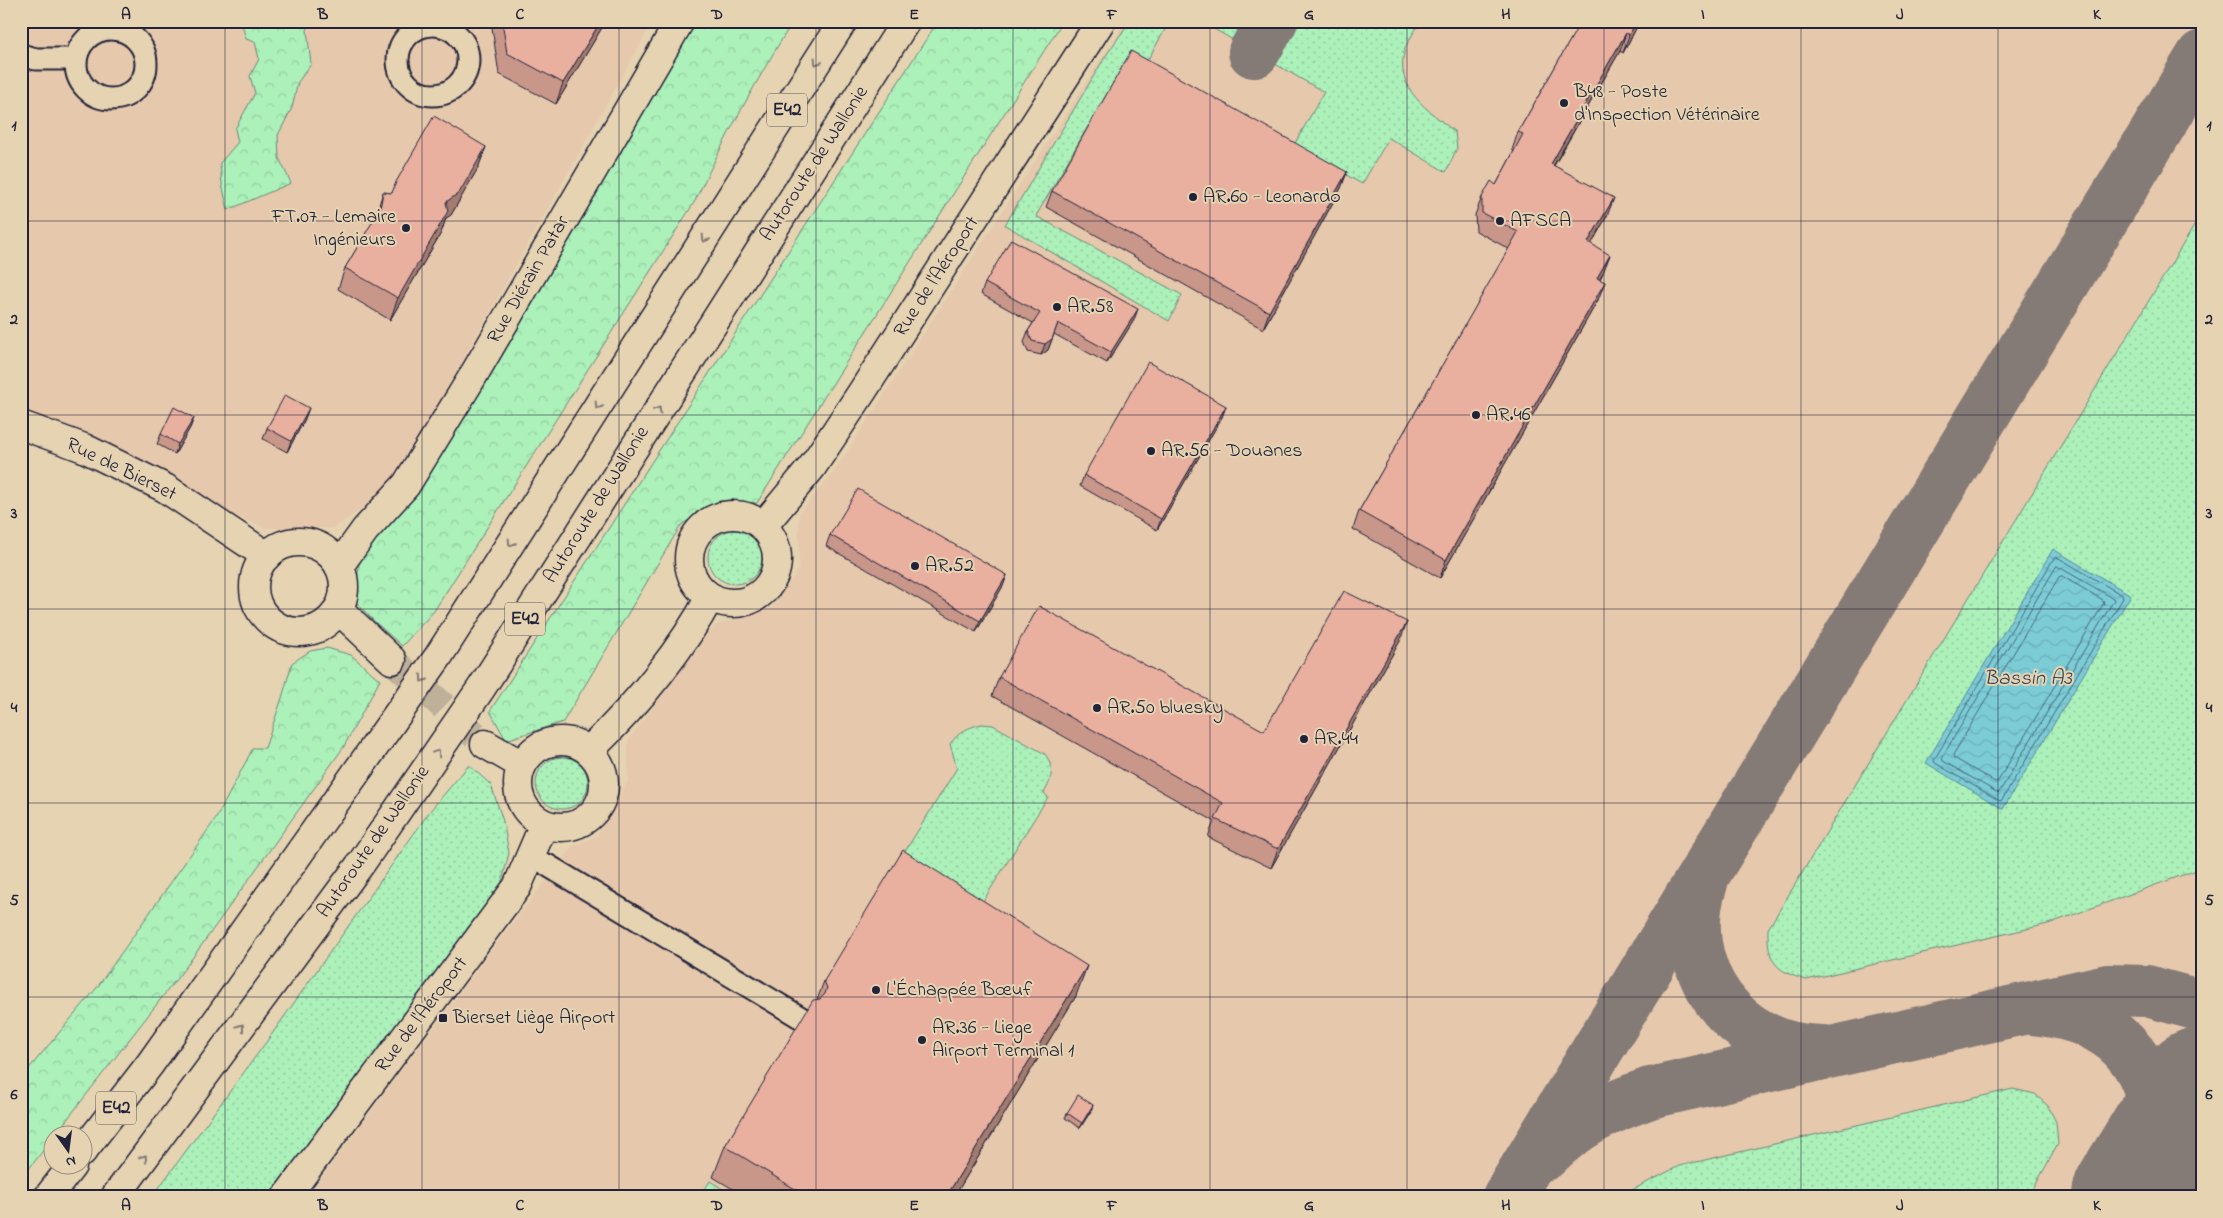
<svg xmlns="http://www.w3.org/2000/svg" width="2223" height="1218" font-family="'Indie Flower',sans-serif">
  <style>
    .built { fill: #e6c8ac }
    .grass { fill: url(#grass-dots); stroke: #67897a }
    .forest { fill: url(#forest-crowns); stroke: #67897a }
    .water { fill: url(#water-waves); stroke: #588898 }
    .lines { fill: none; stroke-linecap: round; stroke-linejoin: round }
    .shore { stroke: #466679; stroke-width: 1 }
    .taxiway { stroke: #847a76; stroke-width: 52 }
    .runway { stroke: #847a76; stroke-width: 132 }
    .secondary-tunnel { stroke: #beb099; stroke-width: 28; stroke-dasharray: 28 14; stroke-linecap: butt }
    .street-casing { stroke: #22223b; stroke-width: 25 }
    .secondary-casing { stroke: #22223b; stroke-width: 31 }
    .highway-casing { stroke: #22223b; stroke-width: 31 }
    .street { stroke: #e5d3b1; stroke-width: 21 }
    .secondary { stroke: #e5d3b1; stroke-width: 28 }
    .highway { stroke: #e5d3b1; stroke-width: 28 }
    .wall { fill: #c8978a; stroke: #22223b }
    .shaded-wall { fill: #a37b70; stroke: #22223b }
    .building { fill: #e9b0a0; stroke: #22223b }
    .oneway { stroke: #847a76 }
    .grid { fill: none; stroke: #22223b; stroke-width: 1; stroke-opacity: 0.55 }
    .poi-dot { fill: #22223b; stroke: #e5d3b1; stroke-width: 2 }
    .labels { text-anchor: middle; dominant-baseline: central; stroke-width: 4; stroke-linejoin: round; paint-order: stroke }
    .shield { fill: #e5d3b1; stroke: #5c575e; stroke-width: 1 }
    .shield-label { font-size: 19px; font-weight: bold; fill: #22223b }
    .poi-label { font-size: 20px; fill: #22223b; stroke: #e5d3b1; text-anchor: start }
    .street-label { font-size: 20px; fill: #22223b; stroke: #e5d3b1 }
    .water-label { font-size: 21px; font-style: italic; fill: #34445a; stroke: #e5d3b1 }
    .neatline { fill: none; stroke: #22223b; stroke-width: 2 }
    .grid-label { font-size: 16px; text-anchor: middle; font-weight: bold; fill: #22223b }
  </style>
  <defs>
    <pattern id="grass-dots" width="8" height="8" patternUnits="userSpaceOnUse" patternTransform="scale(1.25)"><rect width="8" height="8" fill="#acf0ba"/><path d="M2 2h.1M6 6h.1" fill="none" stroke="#94cea1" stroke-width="1.8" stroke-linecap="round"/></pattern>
    <pattern id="forest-crowns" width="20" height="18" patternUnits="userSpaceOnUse" patternTransform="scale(1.25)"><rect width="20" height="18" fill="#acf0ba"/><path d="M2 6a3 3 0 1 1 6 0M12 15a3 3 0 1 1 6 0" fill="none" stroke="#94cea1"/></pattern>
    <pattern id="water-waves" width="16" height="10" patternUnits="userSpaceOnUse" patternTransform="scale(1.25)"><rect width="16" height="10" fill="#7cccd6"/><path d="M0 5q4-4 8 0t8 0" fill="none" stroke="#6bafb9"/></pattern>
  </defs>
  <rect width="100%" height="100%" fill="#e5d3b1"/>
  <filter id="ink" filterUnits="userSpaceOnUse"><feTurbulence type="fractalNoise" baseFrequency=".02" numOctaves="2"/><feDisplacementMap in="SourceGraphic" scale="10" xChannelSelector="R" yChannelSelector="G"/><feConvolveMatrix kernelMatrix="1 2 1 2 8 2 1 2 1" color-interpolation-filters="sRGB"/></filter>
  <g filter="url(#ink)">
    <g class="built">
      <path d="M21 21H653L388 493 332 528H266L232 514 120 448 21 409Z"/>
      <path d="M1126 21H2202V1197H307L500 939 573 846 597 836 628 781V741L714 626 773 606 799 569V513L834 472Z"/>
    </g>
    <g class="grass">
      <path d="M1130 21H1170L1139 75 1123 66 1036 216 1182 295 1169 321 1005 225 1105 57Z"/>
      <path d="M1200 21H1420C1416 30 1408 40 1405 49 1393 90 1429 110 1455 132L1457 148 1446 172 1389 138 1362 184 1294 145 1324 92Z"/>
      <path d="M2202 213V868L2048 924 1806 980C1775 971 1767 961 1768 929Z"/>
      <circle cx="735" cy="557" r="27"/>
      <path d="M982 724 993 725 1045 754C1055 768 1052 779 1044 793L1048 797 978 909 899 861 957 768 950 744C959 732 968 727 982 724Z"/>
      <circle cx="562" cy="783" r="26"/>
      <path d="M469 765 491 785 503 821 509 853 501 885 269 1197H152L267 1041 430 811Z"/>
      <path d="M2013 1089 2035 1094 2048 1106 2056 1122 2058 1144 2029 1197H1622L1634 1189 1679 1166Z"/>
    </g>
    <g class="forest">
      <path d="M241 21H310L307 30 311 64 298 82 292 108 278 135 279 158 291 183 228 210 222 184 220 163 238 142 235 129 255 93 250 76 259 59 255 42 246 39Z"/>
      <path d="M692 21H793C757 79 724 139 695 201L434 611 402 646 375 622 355 601 359 564Z"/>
      <path d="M938 21H1063L757 503 719 501 681 525 563 722 506 740 490 711Z"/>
      <path d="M327 648 351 655 380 680 343 748 188 964 55 1135 52 1136V1139L21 1179V1078L96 989 217 817 253 748H265L282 698 292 663 310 651Z"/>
      <path d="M710 1181 735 1197H700Z"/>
    </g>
    <path class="water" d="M2053 549 2131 595 2003 809 1926 763Z"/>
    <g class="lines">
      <g class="shore">
        <path d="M2057 557 2122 595 2123 598 2002 800 2000 801 1935 763 1934 760 2054 558Z"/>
        <path d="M2057 566 2113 598 2114 600 2000 791 1998 793 1943 761 1942 758Z"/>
        <path d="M2062 576 2103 600 2104 603 1998 781 1995 782 1954 758 1953 755 2059 577Z"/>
      </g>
      <g class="taxiway">
        <path d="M1254 52 1272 21"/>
        <path d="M1702 883C1673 968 1735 1052 1824 1051"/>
        <path d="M2033 1009C2099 1015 2146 1046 2155 1115 2158 1134 2155 1154 2153 1173"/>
        <path d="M1544 1155C1575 1123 1610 1107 1650 1093L2107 990 2147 991 2202 1006"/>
        <path d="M2153 1173 2169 1157 2202 1139"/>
        <path d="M1508 1197 2202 56"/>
      </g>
      <path class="runway" d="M2138 1197 2202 1093"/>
      <path class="secondary-tunnel" d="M392 660 485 744"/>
      <g class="street-casing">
        <g id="street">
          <circle cx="433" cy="60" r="35"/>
          <circle cx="111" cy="64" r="35"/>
          <path d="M21 55 36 59H75"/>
          <path d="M547 865 803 1019"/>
        </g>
      </g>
      <g class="secondary-casing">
        <g id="secondary">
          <path d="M21 425 84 448 165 488 267 556"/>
          <circle cx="733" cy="559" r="44"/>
          <path d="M763 526 812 467 862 392 1101 21"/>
          <circle cx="299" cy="587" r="45"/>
          <path d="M339 566 365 530 406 485 470 381 680 21"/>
          <path d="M338 609 392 660"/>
          <circle cx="561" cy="784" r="43"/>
          <path d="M485 744 522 765"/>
          <path d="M589 751C636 705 679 655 710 597"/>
          <path d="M286 1197 517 887 544 824"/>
        </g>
      </g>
      <g class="highway-casing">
        <g id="highway">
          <path d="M82 1152 150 1064 438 657 843 21"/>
          <path d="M48 1197 72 1166"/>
          <path d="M115 1197 362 862 482 687 906 21"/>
        </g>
      </g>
      <use href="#street" class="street"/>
      <use href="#secondary" class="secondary"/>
      <use href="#highway" class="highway"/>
    </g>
    <g class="wall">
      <path d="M491 21H606L556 104 499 74Z"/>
      <path d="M1567 21H1640L1623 53 1620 51 1554 166 1607 216 1591 244 1603 273 1600 279 1598 300 1440 578 1353 529 1359 511 1509 249 1476 231 1475 215 1482 197 1496 185 1514 151 1512 150 1518 132 1578 27Z"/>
      <path d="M486 147 478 168 451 215 446 218 441 233 390 320 338 289 345 268 375 218 383 192 391 193Z"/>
      <path d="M1347 172 1341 188 1263 329 1046 207 1052 191Z"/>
      <path d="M985 283 1134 320 1107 363 1054 334 1048 350 1041 355 1028 352 1024 342 1028 331 1033 323 981 294Z"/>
      <path d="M1226 406 1222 417 1157 530 1080 486 1084 475Z"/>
      <path d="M194 418 190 428 175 454 157 444 161 434Z"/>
      <path d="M305 419 287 452 263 439 267 428Z"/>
      <path d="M830 535 1007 575 1003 586 976 632 826 546Z"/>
      <path d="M1400 641 1271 868 1208 837 1214 821 992 696 999 677 1264 731Z"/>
      <path d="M824 981 1076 996 954 1197H746L713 1177 725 1146 817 1000Z"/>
      <path d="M1093 1105 1091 1111 1080 1128 1065 1118 1067 1113Z"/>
    </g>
    <g class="shaded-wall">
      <path d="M601 21H606L556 104 563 83Z"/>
      <path d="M1637 21H1640L1623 53 1629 35Z"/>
      <path d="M1626 33 1620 51 1544 182 1551 164Z"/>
      <path d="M486 147 478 168 451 215 446 218 441 233 390 320 398 298 446 202Z"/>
      <path d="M1347 172 1341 188 1263 329 1269 312Z"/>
      <path d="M1614 198 1607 216 1582 261 1588 242Z"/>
      <path d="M1610 255 1603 273 1591 296 1597 278Z"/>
      <path d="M1605 282 1598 300 1440 578 1446 560Z"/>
      <path d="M1138 309 1134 320 1107 363 1111 352Z"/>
      <path d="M1058 323 1048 350 1041 355 1045 344Z"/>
      <path d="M1226 406 1222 417 1157 530 1161 519Z"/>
      <path d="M309 408 305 419 287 452 291 441Z"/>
      <path d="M194 418 190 428 175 454 178 444Z"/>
      <path d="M1007 575 1003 586 976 632 980 621Z"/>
      <path d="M1407 622 1400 641 1271 868 1278 849Z"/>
      <path d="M1087 966 1076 996 954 1197H946Z"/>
      <path d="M1093 1105 1091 1111 1080 1128 1082 1123Z"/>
    </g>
    <g class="building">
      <path d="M502 21H601L563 83 507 53Z"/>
      <path d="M1581 21H1637L1629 35 1626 33 1551 164 1614 198 1588 242 1610 255 1597 278 1605 282 1446 560 1359 511 1518 232 1482 213V197L1491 181 1496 185 1523 134 1518 132Z"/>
      <path d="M1131 51 1347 172 1269 312 1052 191Z"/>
      <path d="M434 116 486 147 459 193 446 202 448 211 398 298 345 268 380 209 383 192 392 193 396 182Z"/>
      <path d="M1011 239 1138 309 1111 352 1058 323 1052 339 1045 344 1032 341 1028 331 1040 313 985 283Z"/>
      <path d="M1148 362 1226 406 1161 519 1084 475Z"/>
      <path d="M285 395 309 408 291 441 267 428Z"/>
      <path d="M174 407 194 418 178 444 161 434Z"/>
      <path d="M858 489 1007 575 980 621 830 535Z"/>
      <path d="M1344 591 1407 622 1278 849 1215 819 1223 803 999 677 1039 606 1264 731Z"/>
      <path d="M903 850 1087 966 946 1197H808L725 1146 813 1000 820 999 825 994 827 988 824 981Z"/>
      <path d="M1078 1095 1093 1105 1082 1123 1067 1113Z"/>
      <path d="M1020 1194 1024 1197H1018Z"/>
    </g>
    <defs><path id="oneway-chevron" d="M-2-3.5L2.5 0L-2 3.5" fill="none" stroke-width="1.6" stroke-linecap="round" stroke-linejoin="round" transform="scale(1.25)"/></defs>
    <g class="oneway">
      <use href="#oneway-chevron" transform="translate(817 62) rotate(122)"/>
      <use href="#oneway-chevron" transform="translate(705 239) rotate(123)"/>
      <use href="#oneway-chevron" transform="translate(598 406) rotate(123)"/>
      <use href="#oneway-chevron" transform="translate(658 410) rotate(-57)"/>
      <use href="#oneway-chevron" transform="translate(511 543) rotate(122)"/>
      <use href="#oneway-chevron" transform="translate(423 679) rotate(125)"/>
      <use href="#oneway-chevron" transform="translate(437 753) rotate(-56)"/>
      <use href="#oneway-chevron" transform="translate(241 1027) rotate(-54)"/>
      <use href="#oneway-chevron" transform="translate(144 1158) rotate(-53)"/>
    </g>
  </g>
  <path class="grid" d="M225 21V1197M422 21V1197M619 21V1197M816 21V1197M1013 21V1197M1210 21V1197M1407 21V1197M1604 21V1197M1801 21V1197M1998 21V1197M21 221H2202M21 415H2202M21 609H2202M21 803H2202M21 997H2202"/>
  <g class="poi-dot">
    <circle cx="1564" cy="103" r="5"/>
    <circle cx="1193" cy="197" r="5"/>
    <circle cx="1500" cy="221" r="5"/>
    <circle cx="406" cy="228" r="5"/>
    <circle cx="1057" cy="307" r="5"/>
    <circle cx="1476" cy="415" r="5"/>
    <circle cx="1151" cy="451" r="5"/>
    <circle cx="915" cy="566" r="5"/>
    <circle cx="1097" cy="708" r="5"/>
    <circle cx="1304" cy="739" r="5"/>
    <circle cx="876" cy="990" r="5"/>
    <rect x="438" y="1013" width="10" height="10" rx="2.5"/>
    <circle cx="922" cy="1040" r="5"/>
  </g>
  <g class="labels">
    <g class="shield">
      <rect x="767" y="93.5" width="40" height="33" rx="4"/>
      <rect x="505" y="602.5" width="40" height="33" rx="4"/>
      <rect x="96" y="1091.5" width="40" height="33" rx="4"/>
    </g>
    <g class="shield-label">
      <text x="787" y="110">E42</text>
      <text x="525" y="619">E42</text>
      <text x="116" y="1108">E42</text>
    </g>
    <g class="poi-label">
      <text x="1574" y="92">B48 - Poste<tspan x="1574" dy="23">d'Inspection Vétérinaire</tspan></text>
      <text x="1203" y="197">AR.60 - Leonardo</text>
      <text x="396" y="217" text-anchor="end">FT.07 - Lemaire<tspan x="396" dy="23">Ingénieurs</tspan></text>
      <text x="1510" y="221">AFSCA</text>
      <text x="1067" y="307">AR.58</text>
      <text x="1486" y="415">AR.46</text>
      <text x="1161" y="451">AR.56 - Douanes</text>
      <text x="925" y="566">AR.52</text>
      <text x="1107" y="708">AR.50 bluesky</text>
      <text x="1314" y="739">AR.44</text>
      <text x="886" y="990">L'Échappée Bœuf</text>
      <text x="453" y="1018">Bierset Liège Airport</text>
      <text x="932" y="1028">AR.36 - Liege<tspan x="932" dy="23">Airport Terminal 1</tspan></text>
    </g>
    <g class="street-label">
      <text transform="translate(815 164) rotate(-57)">Autoroute de Wallonie</text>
      <text transform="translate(937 277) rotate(-57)">Rue de l'Aéroport</text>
      <text transform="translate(529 280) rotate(-60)">Rue Diérain Patar</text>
      <text transform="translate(121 470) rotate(26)">Rue de Bierset</text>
      <text transform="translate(597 505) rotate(-58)">Autoroute de Wallonie</text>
      <text transform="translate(374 842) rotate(-55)">Autoroute de Wallonie</text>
      <text transform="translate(422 1015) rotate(-53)">Rue de l'Aéroport</text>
    </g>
    <g class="water-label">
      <text x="2028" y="679">Bassin A3</text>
    </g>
  </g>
  <rect width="2223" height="1218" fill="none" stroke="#e5d3b1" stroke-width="55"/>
  <g transform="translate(68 1150) rotate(166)"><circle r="24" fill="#e5d3b1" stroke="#978c82"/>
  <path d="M0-4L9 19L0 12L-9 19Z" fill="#22223b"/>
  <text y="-8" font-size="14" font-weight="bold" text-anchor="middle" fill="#22223b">N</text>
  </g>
  <rect x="28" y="28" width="2168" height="1162" class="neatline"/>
  <g class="grid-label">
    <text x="126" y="19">A</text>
    <text x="323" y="19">B</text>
    <text x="520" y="19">C</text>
    <text x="717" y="19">D</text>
    <text x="914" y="19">E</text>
    <text x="1112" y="19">F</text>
    <text x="1309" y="19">G</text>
    <text x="1506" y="19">H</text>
    <text x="1703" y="19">I</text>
    <text x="1900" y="19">J</text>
    <text x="2097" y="19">K</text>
    <text x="14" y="130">1</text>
    <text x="2209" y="130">1</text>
    <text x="14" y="324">2</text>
    <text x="2209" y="324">2</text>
    <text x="14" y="518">3</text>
    <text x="2209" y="518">3</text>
    <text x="14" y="712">4</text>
    <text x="2209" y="712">4</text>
    <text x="14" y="905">5</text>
    <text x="2209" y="905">5</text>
    <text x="14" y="1099">6</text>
    <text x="2209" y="1099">6</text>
    <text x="126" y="1210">A</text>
    <text x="323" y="1210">B</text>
    <text x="520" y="1210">C</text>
    <text x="717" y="1210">D</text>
    <text x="914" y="1210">E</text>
    <text x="1112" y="1210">F</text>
    <text x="1309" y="1210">G</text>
    <text x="1506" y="1210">H</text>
    <text x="1703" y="1210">I</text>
    <text x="1900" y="1210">J</text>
    <text x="2097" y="1210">K</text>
  </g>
</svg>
